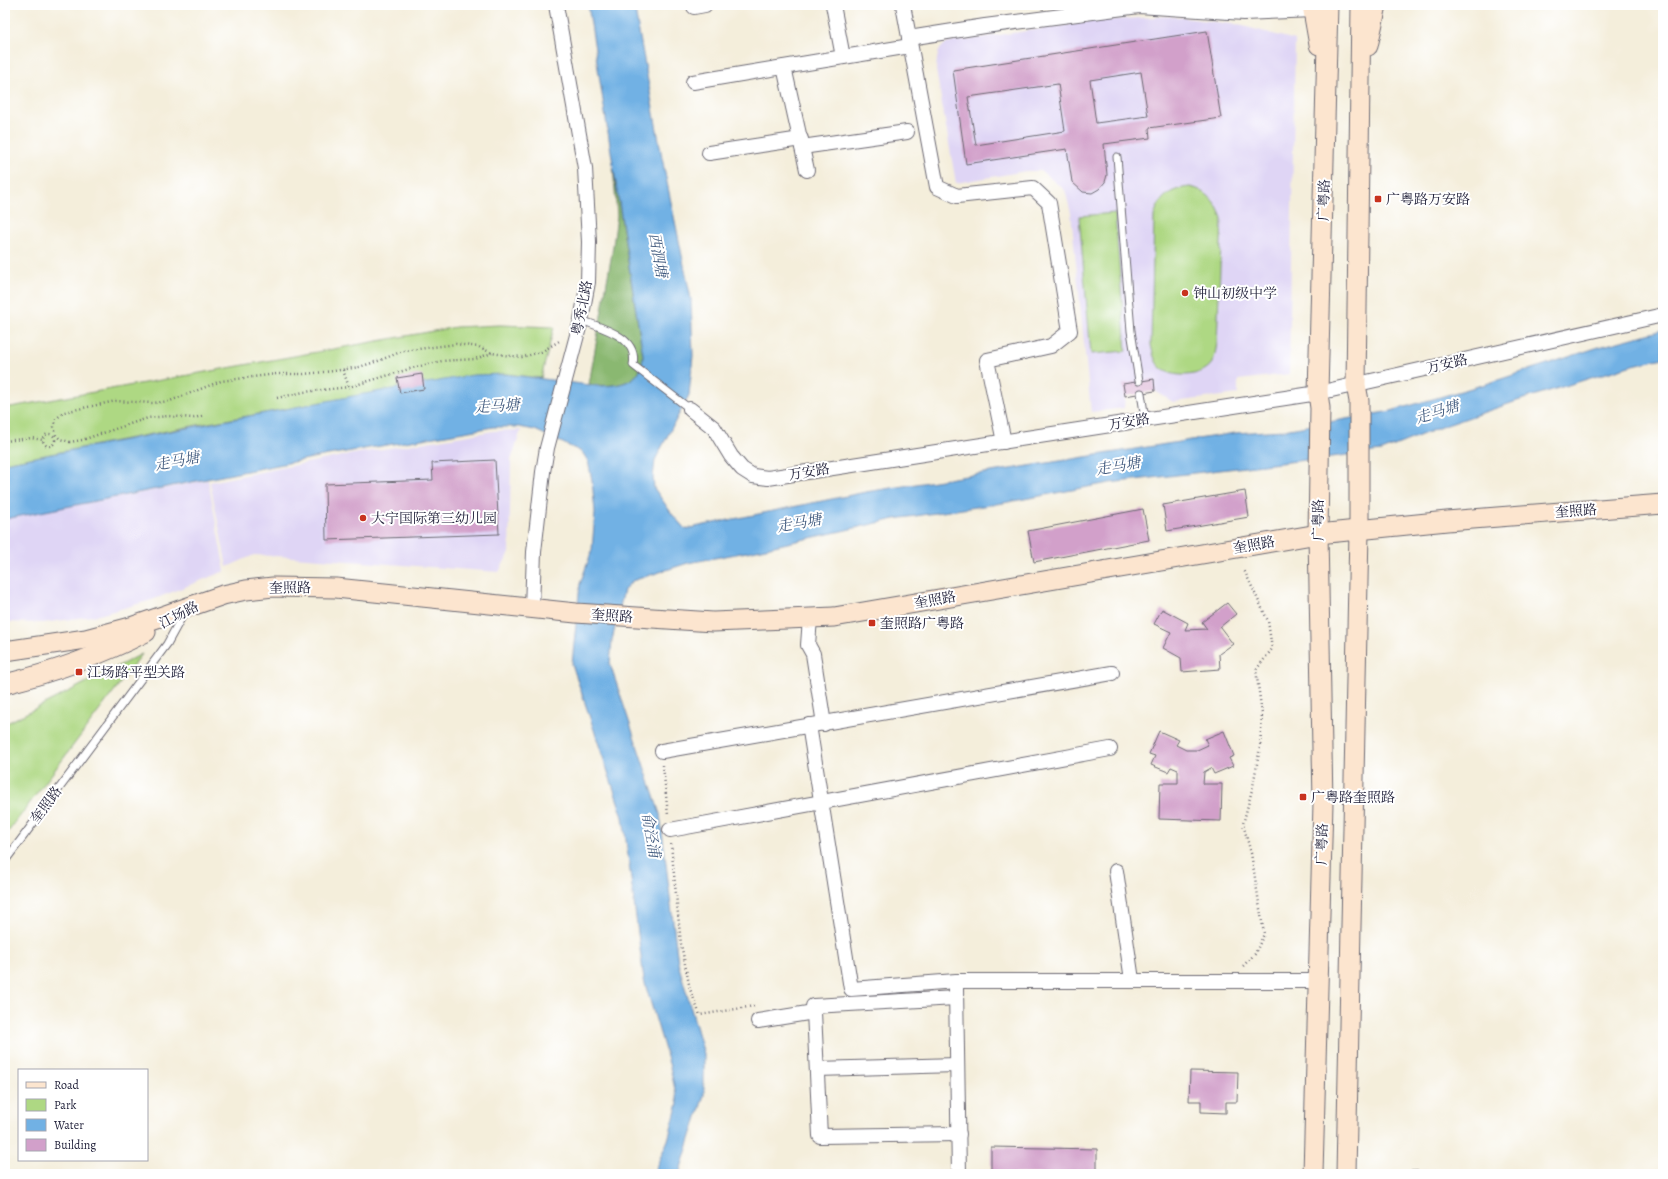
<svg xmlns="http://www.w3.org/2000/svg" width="1668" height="1179" font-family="Alegreya,'Noto Serif SC',serif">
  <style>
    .built { fill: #dfd5f5 }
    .green { fill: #aed883; stroke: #687d5f }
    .forest { fill: #8ab871; stroke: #566d56 }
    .water { fill: #71b1e4; stroke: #4a6a90 }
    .building { fill: #d2a0ca; fill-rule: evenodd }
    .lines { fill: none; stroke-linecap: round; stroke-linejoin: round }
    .lane-casing { stroke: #6c6973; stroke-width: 9 }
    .street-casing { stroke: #6c6973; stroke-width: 16 }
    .secondary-casing { stroke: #6c6973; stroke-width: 21 }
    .path { stroke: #6c6973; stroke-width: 2.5; stroke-dasharray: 1 3; stroke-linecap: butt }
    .lane { stroke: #fff; stroke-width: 7 }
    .street { stroke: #fff; stroke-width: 14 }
    .secondary { stroke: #fce5cf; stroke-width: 19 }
    .poi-dot { fill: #c8321e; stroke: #fff; stroke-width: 1.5 }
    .labels { text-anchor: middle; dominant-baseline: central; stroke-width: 4; stroke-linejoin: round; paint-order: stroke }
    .poi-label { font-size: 14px; fill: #22223b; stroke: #fff; text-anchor: start }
    .street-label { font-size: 14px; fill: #22223b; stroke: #fff }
    .water-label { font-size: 15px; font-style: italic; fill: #425b7f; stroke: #fff }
  </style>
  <rect width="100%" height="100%" fill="#fff"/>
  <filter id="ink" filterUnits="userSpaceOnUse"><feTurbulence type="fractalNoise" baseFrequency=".025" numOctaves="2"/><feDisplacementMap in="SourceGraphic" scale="8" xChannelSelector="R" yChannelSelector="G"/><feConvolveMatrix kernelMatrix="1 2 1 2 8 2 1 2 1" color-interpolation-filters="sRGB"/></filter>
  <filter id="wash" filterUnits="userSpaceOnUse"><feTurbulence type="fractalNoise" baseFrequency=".012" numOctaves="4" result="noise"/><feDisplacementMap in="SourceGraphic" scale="16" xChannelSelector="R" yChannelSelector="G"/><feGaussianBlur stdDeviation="0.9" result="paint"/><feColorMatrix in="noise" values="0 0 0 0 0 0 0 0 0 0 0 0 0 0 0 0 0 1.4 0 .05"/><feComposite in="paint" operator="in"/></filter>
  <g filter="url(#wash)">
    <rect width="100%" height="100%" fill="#f4eedb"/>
    <g class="built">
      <path d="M1170 16 1239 25 1295 40 1289 374 1238 380V394L1173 402 1155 391 1125 396 1124 408 1091 412 1071 213 1065 190 1041 171H1026L956 183 936 70 937 59 939 50 946 43 1093 21Z"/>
      <path d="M521 430 511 460 509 553 499 572 293 557 254 555 227 567 210 482 353 454 494 431Z"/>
      <path d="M208 480 225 571 152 600 99 615 43 623 5 622V519Z"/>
    </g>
    <g class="green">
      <path d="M1190 187C1207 190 1216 202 1222 218L1217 342C1216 349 1215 358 1212 363 1202 378 1170 379 1159 366 1154 360 1153 353 1151 345L1154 216C1160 196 1171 189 1190 187Z"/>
      <path d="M1115 213 1126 351 1091 354 1079 216Z"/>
      <path d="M500 325 554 327 541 378 505 374 473 376 197 425 5 463V408L456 327Z"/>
      <path d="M142 654 5 836V724Z"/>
    </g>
    <path class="forest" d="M613 167 643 356C643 385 613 388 589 384L612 253 617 216Z"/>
    <path class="water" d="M588 5H634L664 168 691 299 693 356 689 395 655 460 653 478 654 488 672 514 685 529 866 492 1235 433 1284 430 1391 411 1489 383 1599 347 1663 330V358L1629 366 1517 401 1441 427 1382 451 1109 483 1003 503 895 519 752 551 688 563 632 581 624 590 612 640 610 664 660 814 678 963 704 1054V1095L679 1174H653L668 1140 678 1103 670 1067 644 980 623 817 572 664 580 584 592 550 595 512 592 480 588 461 582 452 535 430 519 427H493L328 455 5 519V463L358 395 473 375 505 374 597 386C620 386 643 383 643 355Z"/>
    <g id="blocks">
      <g class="building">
        <path d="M1207 31 1221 118 1149 128 1150 138 1104 144 1107 175 1105 182 1099 189 1092 193 1083 192 1072 182 1067 149 966 164 953 70ZM1141 72 1148 116 1096 123 1090 80ZM1058 84 1065 131 976 145 968 97Z"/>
        <path d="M422 374 424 389 400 393 397 378Z"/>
        <path d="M1154 379 1155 391 1125 396 1123 384Z"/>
        <path d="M495 460 499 534 326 540 325 484 433 480 432 463Z"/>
        <path d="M1245 491 1249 517 1167 531 1163 505Z"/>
        <path d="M1143 509 1149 540 1034 562 1028 531Z"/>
        <path d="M1227 603 1236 614 1220 627 1233 644 1219 654 1220 669 1182 672 1181 658 1163 648 1171 632 1154 624 1162 609 1188 623 1185 630 1207 629 1202 622Z"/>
        <path d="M1159 731 1179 740 1176 745 1186 750H1197L1208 745 1205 739 1224 731 1234 756 1229 758 1233 766 1214 774 1211 768 1204 772 1203 784H1222L1221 821 1159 819 1160 783H1178V770L1171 767 1168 772 1151 765 1155 756 1149 754Z"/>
        <path d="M1190 1071 1238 1072 1237 1102H1226V1113L1201 1112V1101H1189Z"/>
        <path d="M991 1147 1097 1149V1174H991Z"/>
        <path d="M1457 1170 1458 1174H1411V1171Z"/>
      </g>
    </g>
  </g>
  <g filter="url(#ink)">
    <use href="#blocks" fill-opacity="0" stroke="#6c6973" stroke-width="1"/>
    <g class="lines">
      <g class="lane-casing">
        <g id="lane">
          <path d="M1117 157 1131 331 1139 381"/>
          <path d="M581 320C601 328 639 336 633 365L690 409"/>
          <path d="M1141 393 1145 419"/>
          <path d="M5 861 167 644 184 613"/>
        </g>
      </g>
      <g class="street-casing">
        <g id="street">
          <path d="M833 5 843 57"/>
          <path d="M903 5 937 187 957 196 1033 188 1049 203 1070 331 1051 346 987 360 1004 442"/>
          <path d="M694 7 705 5"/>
          <path d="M909 38 985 26 1139 6 1244 13 1313 10"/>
          <path d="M784 67 807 170"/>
          <path d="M693 82 910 46"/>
          <path d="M802 147 907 132"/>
          <path d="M709 153 801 139"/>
          <path d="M690 409 714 428 731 456 742 469 753 476 768 478 1318 393 1663 315"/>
          <path d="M532 608 534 552 543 472 547 448 581 320 588 282 589 242 585 168 556 5"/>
          <path d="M810 618 808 645 813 654 824 724"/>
          <path d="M809 725 851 989 956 981H1318"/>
          <path d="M662 751 1112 673"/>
          <path d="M670 830 1110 749"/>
          <path d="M1116 871 1132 980"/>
          <path d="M956 988 959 1174"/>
          <path d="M956 998 813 1006 814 1012 820 1136 959 1134"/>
          <path d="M758 1021 814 1012"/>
          <path d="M817 1069 957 1065"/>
        </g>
      </g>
      <g class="secondary-casing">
        <g id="secondary">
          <path d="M1312 5 1319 45"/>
          <path d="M1368 46 1377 5"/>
          <path d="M5 651 86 639 131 627 223 595 246 590 273 587 336 588 576 613 713 622 834 617 1318 534 1447 521 1663 504"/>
          <path d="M5 684C54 672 101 655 146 632"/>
          <path d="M1313 1174 1323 803 1318 534 1320 408 1318 393 1328 5"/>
          <path d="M1346 1174 1359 531V401L1356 385 1361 5"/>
        </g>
      </g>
      <g class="path">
        <path d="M343 370 349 387"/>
        <path d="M277 398 304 392 349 387 416 367 442 361 475 359 492 353"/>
        <path d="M202 416 194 418 168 416 148 418 82 440 70 442 60 439 56 435 54 427 56 419 64 412 116 401 153 403 170 401 221 381 277 374H304L334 371 359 367 378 361 403 351 456 344 479 347 492 353 511 356 522 357 541 352 561 340"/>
        <circle cx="49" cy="440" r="6"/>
        <path d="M5 441 31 438 43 440"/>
        <path d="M663 765 668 815"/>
        <path d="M671 844 681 944 690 989 700 1015 754 1006"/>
        <path d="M1243 966 1255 954 1264 934 1251 853 1243 824 1253 786 1260 747 1262 714 1256 670 1272 649 1268 621 1244 570"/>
      </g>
      <use href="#lane" class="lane"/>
      <use href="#street" class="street"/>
      <use href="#secondary" class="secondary"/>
    </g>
  </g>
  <g class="poi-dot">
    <rect x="1374" y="195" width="8" height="8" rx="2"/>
    <circle cx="1185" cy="293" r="4"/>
    <circle cx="363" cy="518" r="4"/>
    <rect x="868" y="619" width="8" height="8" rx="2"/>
    <rect x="75" y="668" width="8" height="8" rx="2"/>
    <rect x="1299" y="793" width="8" height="8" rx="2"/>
  </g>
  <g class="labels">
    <g class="poi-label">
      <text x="1386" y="199">广粤路万安路</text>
      <text x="1193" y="293">钟山初级中学</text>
      <text x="371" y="518">大宁国际第三幼儿园</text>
      <text x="880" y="623">奎照路广粤路</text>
      <text x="87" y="672">江场路平型关路</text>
      <text x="1311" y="797">广粤路奎照路</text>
    </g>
    <g class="street-label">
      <text transform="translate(1324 200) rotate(-88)">广粤路</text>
      <text transform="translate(582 308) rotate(-79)">粤秀北路</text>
      <text transform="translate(1447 364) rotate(-13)">万安路</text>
      <text transform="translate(1129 422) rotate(-9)">万安路</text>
      <text transform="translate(809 472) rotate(-9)">万安路</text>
      <text transform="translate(1576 511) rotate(-4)">奎照路</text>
      <text transform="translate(1318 520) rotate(-90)">广粤路</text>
      <text transform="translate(1254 545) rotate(-10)">奎照路</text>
      <text transform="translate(290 588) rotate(-1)">奎照路</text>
      <text transform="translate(935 600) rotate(-10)">奎照路</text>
      <text transform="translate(179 615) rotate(-27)">江场路</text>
      <text transform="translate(612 616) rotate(4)">奎照路</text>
      <text transform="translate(46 805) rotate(-53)">奎照路</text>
      <text transform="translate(1322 844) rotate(-88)">广粤路</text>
    </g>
    <g class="water-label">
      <text transform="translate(658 255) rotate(80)">西泗塘</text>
      <text transform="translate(497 406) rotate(-4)">走马塘</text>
      <text transform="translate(1437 412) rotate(-18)">走马塘</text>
      <text transform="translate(177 461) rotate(-11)">走马塘</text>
      <text transform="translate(1118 466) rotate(-10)">走马塘</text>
      <text transform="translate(799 523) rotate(-10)">走马塘</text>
      <text transform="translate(651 835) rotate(80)">俞泾浦</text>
    </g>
  </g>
  <rect width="1668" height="1179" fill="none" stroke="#fff" stroke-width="20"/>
  <rect x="18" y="1069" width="130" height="92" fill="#ffffff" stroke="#a7a7b1"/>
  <rect x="26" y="1082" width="20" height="6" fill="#fce5cf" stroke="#a7a7b1"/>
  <text x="54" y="1089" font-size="12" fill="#22223b">Road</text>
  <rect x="26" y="1099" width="20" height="12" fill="#aed883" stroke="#a7a7b1"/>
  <text x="54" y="1109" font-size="12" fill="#22223b">Park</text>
  <rect x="26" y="1119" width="20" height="12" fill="#71b1e4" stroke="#a7a7b1"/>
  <text x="54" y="1129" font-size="12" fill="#22223b">Water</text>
  <rect x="26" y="1139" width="20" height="12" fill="#d2a0ca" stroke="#a7a7b1"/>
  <text x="54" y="1149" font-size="12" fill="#22223b">Building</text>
</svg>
